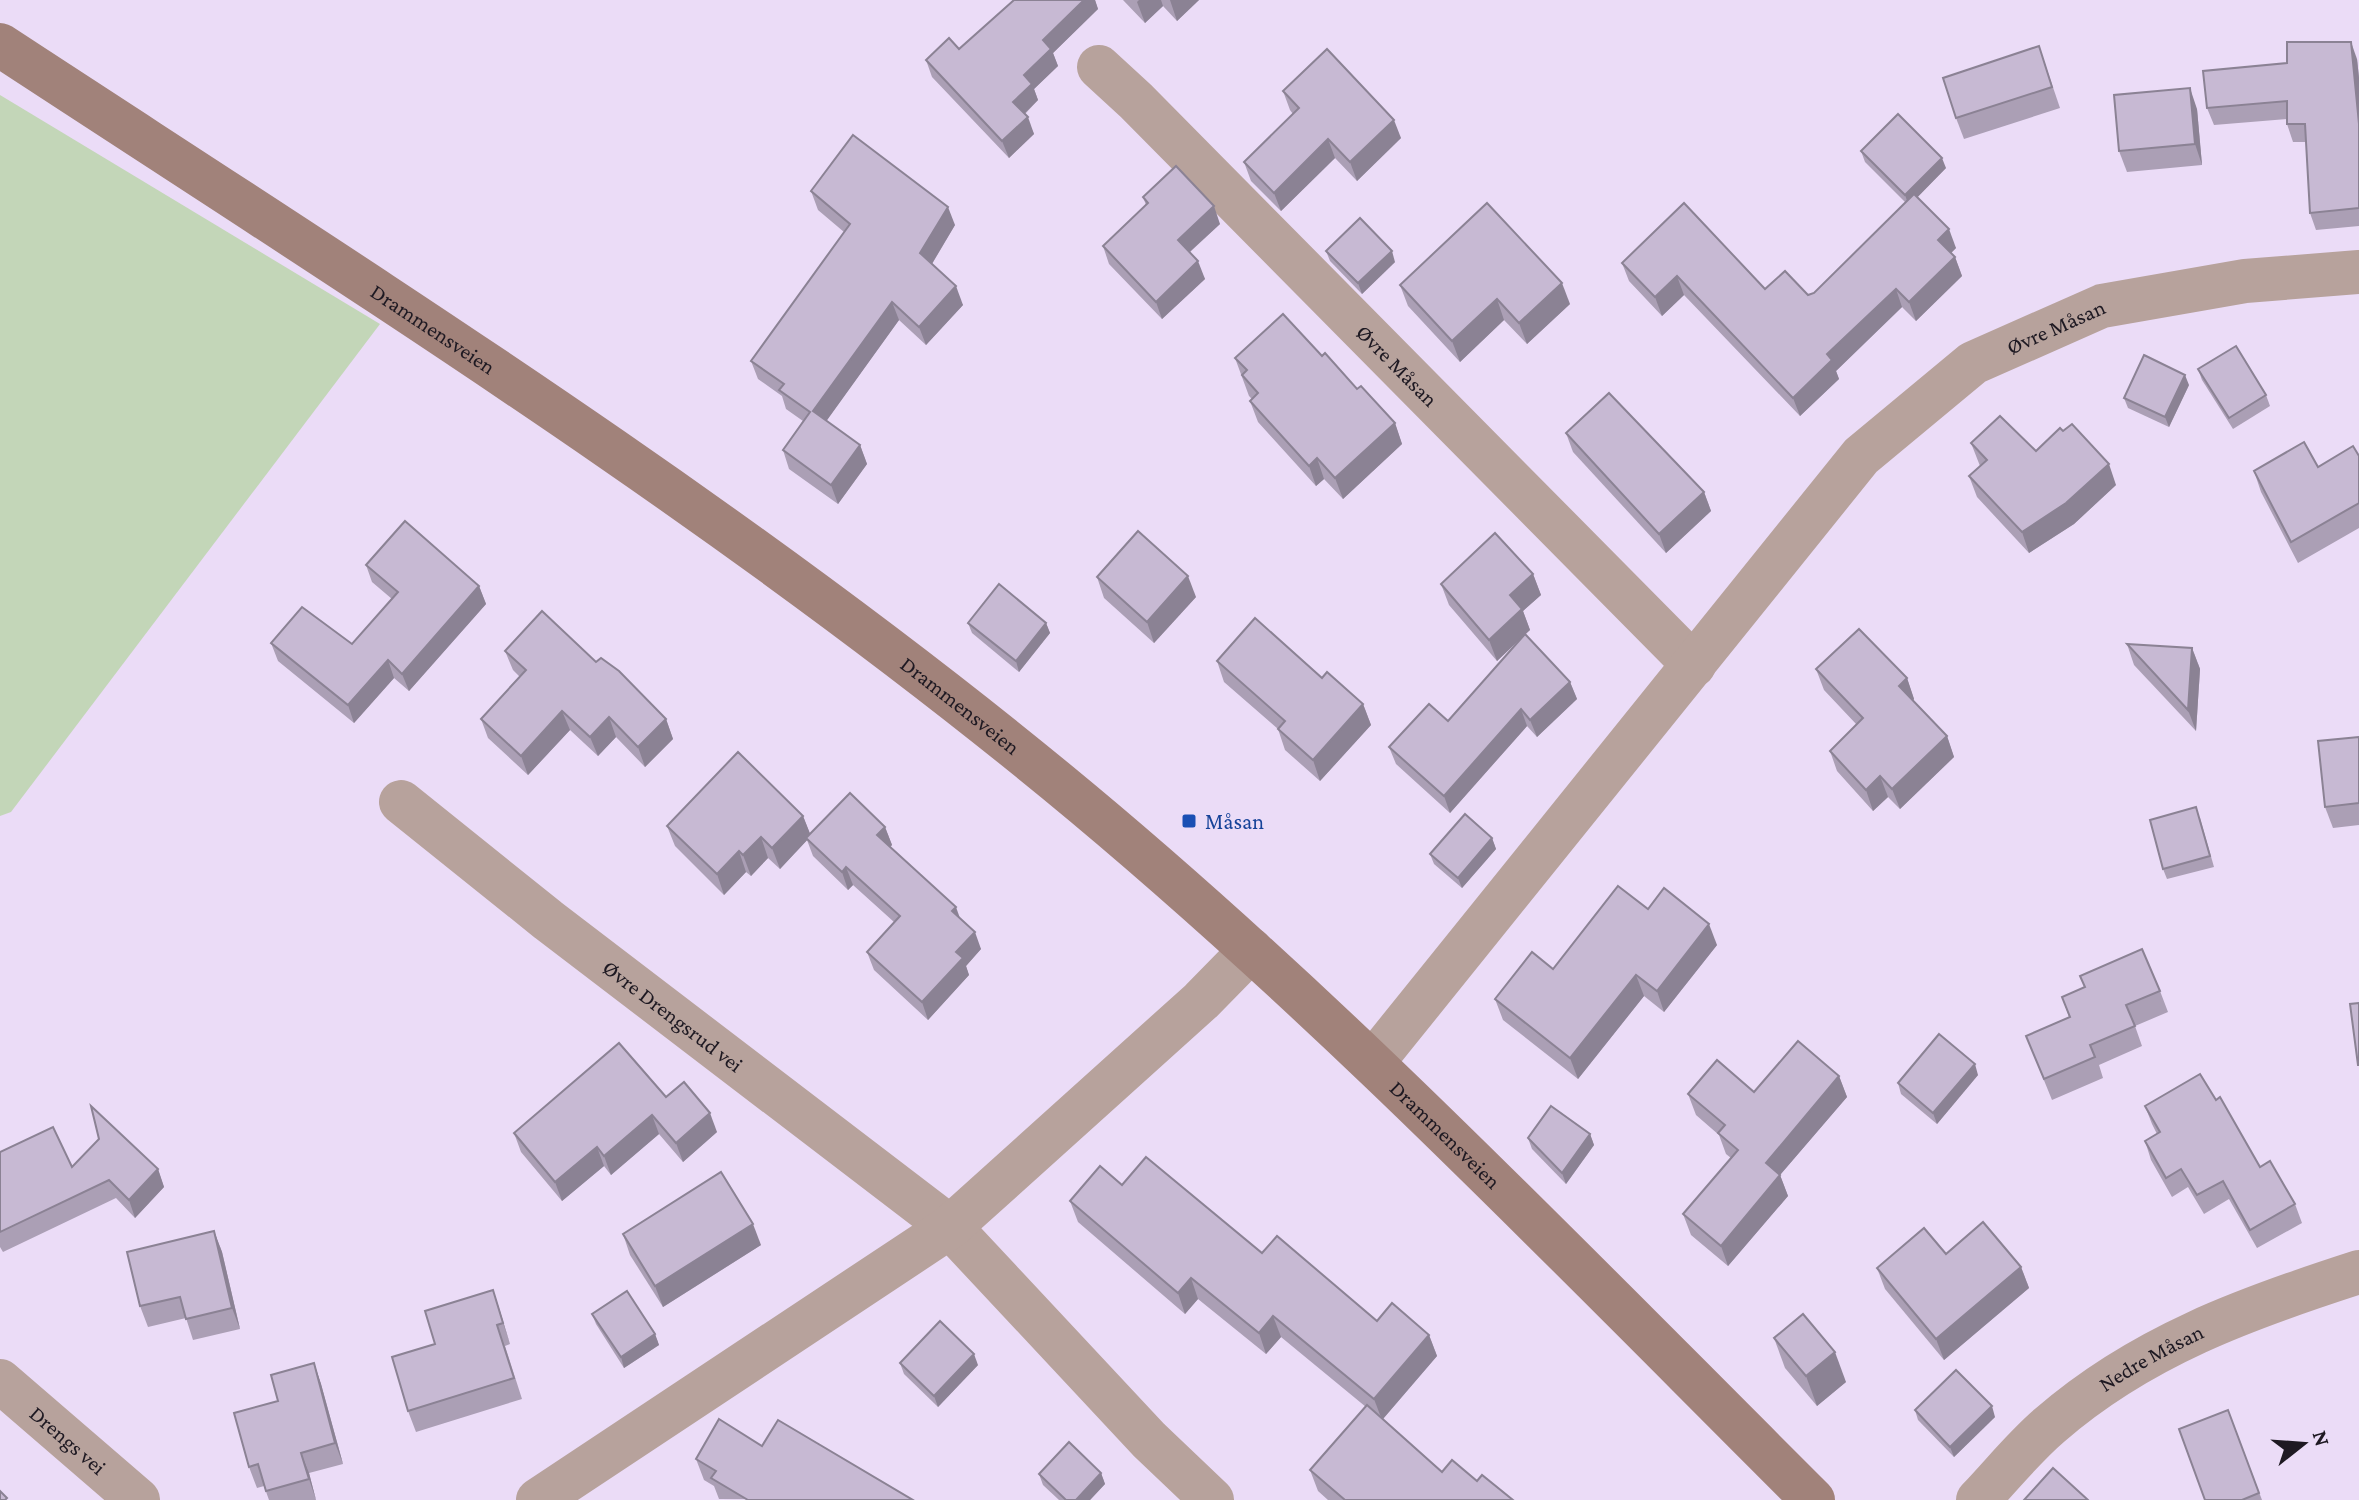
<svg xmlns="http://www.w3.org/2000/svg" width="2359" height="1500" font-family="'Crimson Pro',serif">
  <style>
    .green { fill: #c3d6b8 }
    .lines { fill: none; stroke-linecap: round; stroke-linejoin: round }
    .street { stroke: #b7a29c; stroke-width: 44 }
    .secondary { stroke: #a1827a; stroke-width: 44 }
    .wall { fill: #ab9fb5 }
    .shaded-wall { fill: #8b8294 }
    .building { fill: #c7b9d3; stroke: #8b8294; stroke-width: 2 }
    .transit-dot { fill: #1a4fb4; stroke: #ebdcf7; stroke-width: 3 }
    .labels { text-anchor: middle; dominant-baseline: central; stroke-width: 7; stroke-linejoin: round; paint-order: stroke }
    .street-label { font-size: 22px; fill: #1e1922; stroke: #ebdcf7 }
    .transit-label { font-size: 22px; fill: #164399; stroke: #ebdcf7; text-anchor: start }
  </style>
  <rect width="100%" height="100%" fill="#ebdcf7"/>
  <path class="green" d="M0 95 380 324 11 812 0 816Z"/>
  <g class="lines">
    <g class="street">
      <path id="s1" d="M1099 67 1136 101 1694 665"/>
      <path id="s2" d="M401 802 548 920 950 1227 1149 1440 1212 1500"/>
      <path id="s3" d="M1373 1062 1861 456 1973 363 2102 306 2245 281 2359 272"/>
      <path id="s4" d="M0 1381 138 1500"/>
      <path d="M538 1500 950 1227 1201 1001 1251 950"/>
      <path id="s5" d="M1978 1500C2002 1475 2024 1447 2050 1425 2141 1346 2247 1308 2359 1272"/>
    </g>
    <path class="secondary" id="s6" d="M0 45C359 280 725 509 1057 782 1326 1003 1567 1255 1813 1500"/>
  </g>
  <g class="wall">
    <path d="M1014 0H1095L1098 9 1053 53 1058 66 1034 89 1038 100 1025 114 1034 134 1009 158 932 77 926 60 959 49Z"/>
    <path d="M1123 0H1199L1177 21 1163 6 1145 23Z"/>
    <path d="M2039 46 2060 108 1964 139 1956 118Z"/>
    <path d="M2357 59 2359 78V226L2316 230 2310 213 2306 142H2293L2287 124V119L2214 125 2207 108Z"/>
    <path d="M1283 91 1401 138 1357 181 1335 158 1281 211 1251 181 1244 162 1293 114 1290 110Z"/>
    <path d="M2197 109 2202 165 2127 172 2119 151Z"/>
    <path d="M1861 151 1946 168 1917 197 1956 248 1951 253 1955 257 1962 276 1916 321 1902 307 1836 371 1839 379 1800 416 1684 295 1662 316 1629 281 1622 263 1765 289 1808 295 1814 293 1906 203 1865 162Z"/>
    <path d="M811 191 955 225 932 264 963 305 926 345 899 320 826 421 860 445 867 464 838 504 789 469 783 450 803 421 786 409 782 396 758 379 751 361 844 232 818 210Z"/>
    <path d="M1143 197 1220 224 1190 252 1205 279 1162 319 1109 264 1103 246 1146 205Z"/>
    <path d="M1326 251 1395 262 1362 294 1330 261Z"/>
    <path d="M1400 285 1570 304 1527 344 1504 320 1460 362 1408 306Z"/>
    <path d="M1322 356 1395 423 1402 444 1343 499 1324 479 1316 486 1258 422 1250 401 1252 399 1249 396 1235 358Z"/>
    <path d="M2198 369 2266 395 2270 406 2233 429 2202 380Z"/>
    <path d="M2189 385 2169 427 2128 408 2124 398Z"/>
    <path d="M1566 433 1704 492 1711 511 1666 553 1573 452Z"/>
    <path d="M1971 443 2036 451 2116 485 2074 524 2029 553 1977 497 1969 476 1980 466Z"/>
    <path d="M2359 456V528L2298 563 2261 492 2254 471 2318 467Z"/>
    <path d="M366 565 479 586 486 604 409 691 394 678 354 723 278 661 271 643 352 644 392 599 372 582Z"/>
    <path d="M1533 574 1541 595 1523 611 1530 630 1525 634 1570 682 1577 699 1537 737 1527 726 1450 813 1396 764 1389 747 1448 721 1520 639 1497 661 1449 605 1441 584Z"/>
    <path d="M1097 577 1196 597 1154 643 1104 598Z"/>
    <path d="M968 623H1046L1050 633 1019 672 972 633Z"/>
    <path d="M2127 644 2192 648 2200 669 2196 731 2134 665Z"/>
    <path d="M505 651 596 662 666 719 673 739 645 767 616 737 598 756 570 730 528 775 488 738 481 719 520 677 513 670Z"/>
    <path d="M1217 661 1322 678 1363 704 1371 725 1320 781 1285 750 1278 729 1224 682Z"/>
    <path d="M1816 669 1907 678 1914 699 1913 701 1947 736 1954 757 1900 809 1888 797 1873 811 1837 771 1830 751 1857 725 1824 690Z"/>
    <path d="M2359 737V825L2333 828 2325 807Z"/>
    <path d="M803 816 810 834 885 827 892 845 890 847 960 919 981 949 966 966 969 975 928 1020 874 970 867 952 894 922 853 885 848 890 813 856 807 840 780 869 768 858 751 876 746 872 724 895 675 846 667 826Z"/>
    <path d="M2200 818 2214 867 2167 879 2163 869Z"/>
    <path d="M1492 838 1496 849 1462 888 1434 864 1430 854Z"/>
    <path d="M1648 909 1717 945 1664 1012 1644 996 1578 1079 1503 1020 1495 999 1553 969Z"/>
    <path d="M2160 991 2168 1012 2135 1026 2142 1046 2099 1065 2103 1078 2052 1100 2026 1036 2069 1017 2062 997Z"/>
    <path d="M1978 1075 1937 1124 1901 1094 1898 1083Z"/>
    <path d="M1839 1076 1847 1097 1780 1175 1788 1196 1728 1266 1691 1235 1683 1214 1731 1158 1726 1154 1719 1135 1696 1115 1688 1094 1754 1092Z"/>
    <path d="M666 1097 717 1132 683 1162 659 1134 611 1175 604 1166 562 1201 521 1152 514 1133Z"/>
    <path d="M2216 1100 2260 1167 2295 1204 2302 1223 2257 1248 2229 1199 2204 1214 2188 1187 2172 1197 2151 1160 2145 1141 2157 1134 2152 1124 2145 1106Z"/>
    <path d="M1590 1134 1594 1145 1566 1184 1532 1149 1528 1138Z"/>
    <path d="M0 1152 72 1167 158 1169 164 1187 135 1218 116 1198 3 1252 0 1247Z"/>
    <path d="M1122 1185 1377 1321 1429 1335 1437 1356 1383 1419 1442 1472 1477 1481 1513 1500H1328L1318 1491 1310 1470 1366 1407 1281 1337 1266 1354 1198 1299 1185 1314 1078 1222 1070 1201Z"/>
    <path d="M214 1231 222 1252 240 1329 193 1340 186 1318 148 1327 140 1306Z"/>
    <path d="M623 1234 761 1245 663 1307 630 1255Z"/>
    <path d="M1946 1254 2021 1267 2029 1288 1944 1360 1885 1289 1877 1268Z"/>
    <path d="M493 1290 510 1344 505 1346 522 1399 416 1432 408 1411Z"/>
    <path d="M592 1314 655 1334 659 1345 624 1368 596 1324Z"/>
    <path d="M1774 1338 1846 1382 1817 1406 1785 1368Z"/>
    <path d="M314 1363 321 1384 343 1464 309 1473 316 1500H269L264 1486 257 1488 249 1467 278 1401Z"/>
    <path d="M900 1363 978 1365 938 1407 904 1374Z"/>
    <path d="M1915 1410 1995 1417 1954 1457 1918 1420Z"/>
    <path d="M2228 1410 2262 1500H2205Z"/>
    <path d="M762 1446 913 1500 719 1499 714 1486 704 1480 696 1459Z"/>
    <path d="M1101 1473 1105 1484 1090 1500H1059L1043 1485 1039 1474Z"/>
  </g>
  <g class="shaded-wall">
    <path d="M1084 0H1095L1098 9 1053 53 1058 66 1034 89 1038 100 1019 119 1013 102 1024 75 1043 40Z"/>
    <path d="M1139 0H1161L1163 6 1145 23 1137 2Z"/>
    <path d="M1170 0H1199L1177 21Z"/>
    <path d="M2351 42 2357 59 2359 78V124Z"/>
    <path d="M2190 88 2197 109 2202 165 2195 144Z"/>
    <path d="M1028 117 1034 134 1009 158 1002 141Z"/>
    <path d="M1394 120 1401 138 1357 181 1350 162Z"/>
    <path d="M1328 139 1335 158 1281 211 1274 193Z"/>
    <path d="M1942 158 1946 168 1909 206 1905 195Z"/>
    <path d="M1214 206 1220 224 1184 257 1178 240Z"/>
    <path d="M948 207 955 225 927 272 920 253Z"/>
    <path d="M1949 229 1956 248 1945 259 1938 240Z"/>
    <path d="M1392 251 1395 262 1362 294 1358 283Z"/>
    <path d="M1955 257 1962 276 1916 321 1909 302Z"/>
    <path d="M1198 261 1205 279 1162 319 1156 302Z"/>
    <path d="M1677 276 1684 295 1662 316 1655 297Z"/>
    <path d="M1562 283 1570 304 1527 344 1519 323Z"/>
    <path d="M956 286 963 305 926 345 919 327Z"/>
    <path d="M1896 289 1902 307 1836 371 1839 379 1800 416 1793 398 1827 354Z"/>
    <path d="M1497 299 1504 320 1460 362 1452 341Z"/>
    <path d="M892 302 899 320 820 430 813 411Z"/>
    <path d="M2185 375 2189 385 2169 427 2165 417Z"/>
    <path d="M1395 423 1402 444 1343 499 1335 478Z"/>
    <path d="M860 445 867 464 838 504 831 485Z"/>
    <path d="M1317 458 1324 479 1316 486 1309 466Z"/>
    <path d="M2109 464 2116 485 2074 524 2029 553 2022 532Z"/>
    <path d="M1704 492 1711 511 1666 553 1659 534Z"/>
    <path d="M1533 574 1541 595 1523 611 1530 630 1497 661 1489 640 1510 595Z"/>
    <path d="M1188 576 1196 597 1154 643 1147 622Z"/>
    <path d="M479 586 486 604 409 691 402 674Z"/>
    <path d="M1046 623 1050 633 1019 672 1016 661Z"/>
    <path d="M2192 648 2200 669 2196 731 2188 710Z"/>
    <path d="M388 660 394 678 354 723 348 705Z"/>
    <path d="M1907 678 1914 699 1907 707 1899 686Z"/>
    <path d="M1570 682 1577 699 1537 737 1530 720Z"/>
    <path d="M1363 704 1371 725 1320 781 1313 760Z"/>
    <path d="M1521 709 1527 726 1450 813 1444 796Z"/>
    <path d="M562 711 570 730 528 775 521 756Z"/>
    <path d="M609 717 616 737 598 756 590 737Z"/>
    <path d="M666 719 673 739 645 767 638 747Z"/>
    <path d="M1947 736 1954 757 1900 809 1892 789Z"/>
    <path d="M1880 776 1888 797 1873 811 1866 790Z"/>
    <path d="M803 816 811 836 780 869 772 848Z"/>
    <path d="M885 827 892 845 884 853 877 835Z"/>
    <path d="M761 837 768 858 751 876 743 855Z"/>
    <path d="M1492 838 1496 849 1462 888 1458 878Z"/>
    <path d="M739 851 746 872 724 895 717 874Z"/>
    <path d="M846 867 853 885 848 890 842 872Z"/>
    <path d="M956 907 962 924 952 911Z"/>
    <path d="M1709 924 1717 945 1664 1012 1657 991Z"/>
    <path d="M975 932 981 949 966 966 969 975 928 1020 922 1002 956 952Z"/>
    <path d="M1636 975 1644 996 1578 1079 1570 1058Z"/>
    <path d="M1975 1064 1978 1075 1937 1124 1933 1113Z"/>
    <path d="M1839 1076 1847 1097 1780 1175 1788 1196 1728 1266 1721 1246 1766 1163Z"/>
    <path d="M710 1113 717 1132 683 1162 676 1143Z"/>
    <path d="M652 1115 659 1134 611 1175 604 1156Z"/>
    <path d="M1590 1134 1594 1145 1566 1184 1562 1173Z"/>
    <path d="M597 1147 604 1166 562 1201 555 1182Z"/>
    <path d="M158 1169 164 1187 135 1218 129 1200Z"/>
    <path d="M753 1224 761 1245 663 1307 655 1286Z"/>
    <path d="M214 1231 222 1252 240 1329 232 1308Z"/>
    <path d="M2021 1267 2029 1288 1944 1360 1936 1339Z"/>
    <path d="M1191 1278 1198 1299 1185 1314 1178 1293Z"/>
    <path d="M493 1290 500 1311 510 1344 503 1323Z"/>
    <path d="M1273 1316 1281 1337 1266 1354 1259 1333Z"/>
    <path d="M655 1334 659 1345 624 1368 621 1357Z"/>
    <path d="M1429 1335 1437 1356 1382 1420 1374 1399Z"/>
    <path d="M1835 1352 1846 1382 1817 1406 1806 1376Z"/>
    <path d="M974 1354 978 1365 938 1407 934 1396Z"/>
    <path d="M314 1363 321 1384 343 1464 335 1443Z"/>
    <path d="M1992 1406 1995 1417 1954 1457 1950 1447Z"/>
    <path d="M301 1453 309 1473 316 1500 309 1479Z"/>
    <path d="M1101 1473 1105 1484 1090 1500H1076Z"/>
  </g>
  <g class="building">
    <path d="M1014 0H1084L1043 40 1051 49 1024 75 1032 84 1013 102 1028 117 1002 141 926 60 949 38 959 49Z"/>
    <path d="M2287 42H2351L2359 124V208L2310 213 2305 124H2287V101L2207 108 2203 71 2287 63Z"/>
    <path d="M2039 46 2052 87 1956 118 1943 78Z"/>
    <path d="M1327 49 1394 120 1350 162 1328 139 1274 193 1244 162 1299 108 1283 91Z"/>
    <path d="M2190 88 2195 144 2119 151 2114 95Z"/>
    <path d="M1898 114 1942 158 1905 195 1861 151Z"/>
    <path d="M853 135 948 207 920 253 956 286 919 327 892 302 813 411 860 445 831 485 783 450 810 412 779 390 784 384 751 361 850 224 811 191Z"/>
    <path d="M1176 166 1214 206 1178 240 1198 261 1156 302 1103 246 1148 203 1143 197Z"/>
    <path d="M1914 194 1949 229 1938 240 1955 257 1909 302 1896 289 1827 354 1832 360 1793 398 1677 276 1655 297 1622 263 1684 203 1765 289 1785 271 1808 295 1814 293Z"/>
    <path d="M1487 203 1562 283 1519 323 1497 299 1452 341 1400 285Z"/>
    <path d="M1360 218 1392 251 1358 283 1326 251Z"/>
    <path d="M1283 314 1322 356 1325 353 1357 389 1361 386 1395 423 1335 478 1317 458 1309 466 1250 401 1258 393 1242 375 1247 370 1235 358Z"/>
    <path d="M2236 346 2266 395 2229 418 2198 369Z"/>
    <path d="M2144 355 2185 375 2165 417 2124 398Z"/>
    <path d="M1609 393 1704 492 1659 534 1566 433Z"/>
    <path d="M2000 416 2036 451 2060 428 2063 431 2072 424 2109 464 2066 503 2022 532 1969 476 1987 460 1971 443Z"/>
    <path d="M2304 442 2318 467 2353 446 2359 456V503L2291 542 2254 471Z"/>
    <path d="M405 521 479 586 402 674 388 660 348 705 271 643 302 607 352 644 398 592 366 565Z"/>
    <path d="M1138 531 1188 576 1147 622 1097 577Z"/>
    <path d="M1495 533 1533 574 1510 595 1522 609 1489 640 1441 584Z"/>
    <path d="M999 584 1046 623 1016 661 968 623Z"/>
    <path d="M542 611 596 662 601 658 619 671 666 719 638 747 609 717 590 737 562 711 521 756 481 719 526 670 505 651Z"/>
    <path d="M1255 618 1322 678 1327 672 1363 704 1313 760 1278 729 1285 721 1217 661Z"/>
    <path d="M1859 629 1907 678 1899 686 1947 736 1892 789 1880 776 1866 790 1830 751 1863 718 1816 669Z"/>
    <path d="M1525 634 1570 682 1530 720 1521 709 1444 796 1389 747 1429 704 1448 721Z"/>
    <path d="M2127 644 2192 648 2188 710Z"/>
    <path d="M2359 737V803L2325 807 2318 741Z"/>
    <path d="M738 752 803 816 772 848 761 837 743 855 739 851 717 874 667 826Z"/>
    <path d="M850 793 885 827 877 835 956 907 952 911 975 932 956 952 963 958 922 1002 867 952 900 916 846 867 842 872 806 838Z"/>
    <path d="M2196 807 2210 856 2163 869 2150 820Z"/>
    <path d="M1465 814 1492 838 1458 878 1430 854Z"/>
    <path d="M1618 886 1648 909 1664 888 1709 924 1657 991 1636 975 1570 1058 1495 999 1532 952 1553 969Z"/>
    <path d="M2142 949 2160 991 2126 1005 2135 1026 2090 1045 2095 1057 2044 1079 2026 1036 2070 1017 2062 997 2085 987 2080 976Z"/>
    <path d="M2359 1003V1065H2358L2350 1004Z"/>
    <path d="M1939 1034 1975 1064 1933 1113 1898 1083Z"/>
    <path d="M1798 1041 1839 1076 1766 1163 1780 1175 1721 1246 1683 1214 1738 1150 1718 1133 1725 1125 1688 1094 1717 1060 1754 1092Z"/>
    <path d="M619 1043 666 1097 684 1082 710 1113 676 1143 652 1115 604 1156 597 1147 555 1182 514 1133Z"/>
    <path d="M2200 1074 2216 1100 2220 1097 2260 1167 2270 1161 2295 1204 2250 1230 2223 1181 2197 1195 2181 1169 2166 1178 2145 1141 2160 1132 2145 1106Z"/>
    <path d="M91 1106 158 1169 129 1200 109 1180 0 1232V1152L53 1127 72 1167 99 1139Z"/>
    <path d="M1551 1106 1590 1134 1562 1173 1528 1138Z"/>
    <path d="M1146 1157 1262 1253 1277 1236 1377 1321 1392 1303 1429 1335 1374 1399 1273 1316 1259 1333 1191 1278 1178 1293 1070 1201 1100 1166 1122 1185Z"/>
    <path d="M721 1172 753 1224 655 1286 623 1234Z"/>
    <path d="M1983 1222 2021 1267 1936 1339 1877 1268 1924 1228 1946 1254Z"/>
    <path d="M214 1231 232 1308 186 1319 180 1297 140 1306 127 1252Z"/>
    <path d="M493 1290 503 1323 497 1325 514 1378 408 1411 392 1357 435 1344 425 1311Z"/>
    <path d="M627 1291 655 1334 621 1357 592 1314Z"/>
    <path d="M1803 1314 1835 1352 1806 1376 1774 1338Z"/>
    <path d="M940 1321 974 1354 934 1396 900 1363Z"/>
    <path d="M314 1363 335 1443 301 1453 309 1479 266 1491 258 1464 249 1467 234 1413 278 1401 271 1375Z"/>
    <path d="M1956 1370 1992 1406 1950 1447 1915 1410Z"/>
    <path d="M1367 1405 1442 1472 1452 1460 1477 1481 1482 1475 1513 1500H1345L1310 1470Z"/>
    <path d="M2228 1410 2259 1493 2242 1500H2205L2179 1429Z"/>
    <path d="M719 1419 762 1446 778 1420 913 1500H748L711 1478 716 1471 696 1459Z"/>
    <path d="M1069 1442 1101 1473 1076 1500H1066L1039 1474Z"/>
    <path d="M2053 1468 2088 1500H2024Z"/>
    <path d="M0 1491 7 1498 5 1500H0Z"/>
  </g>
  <rect class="transit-dot" x="1181" y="813" width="16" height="16" rx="4"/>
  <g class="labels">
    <g class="street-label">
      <text stroke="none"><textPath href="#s3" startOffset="1014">Øvre Måsan</textPath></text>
      <text stroke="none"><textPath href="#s6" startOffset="518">Drammensveien</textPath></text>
      <text stroke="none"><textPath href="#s1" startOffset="422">Øvre Måsan</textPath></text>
      <text stroke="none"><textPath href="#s6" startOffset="1166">Drammensveien</textPath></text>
      <text stroke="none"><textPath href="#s2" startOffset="346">Øvre Drengsrud vei</textPath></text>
      <text stroke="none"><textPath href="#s6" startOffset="1814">Drammensveien</textPath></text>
      <text stroke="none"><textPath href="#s5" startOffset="226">Nedre Måsan</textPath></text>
      <text stroke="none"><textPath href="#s4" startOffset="90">Drengs vei</textPath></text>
    </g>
    <g class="transit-label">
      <text x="1205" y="821">Måsan</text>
    </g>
  </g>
  <g transform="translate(2303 1444) rotate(73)" stroke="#ebdcf7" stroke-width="6" paint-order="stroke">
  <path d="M0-6L14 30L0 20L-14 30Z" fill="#1e1922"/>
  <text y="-12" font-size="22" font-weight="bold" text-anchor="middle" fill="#1e1922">N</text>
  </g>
</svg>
